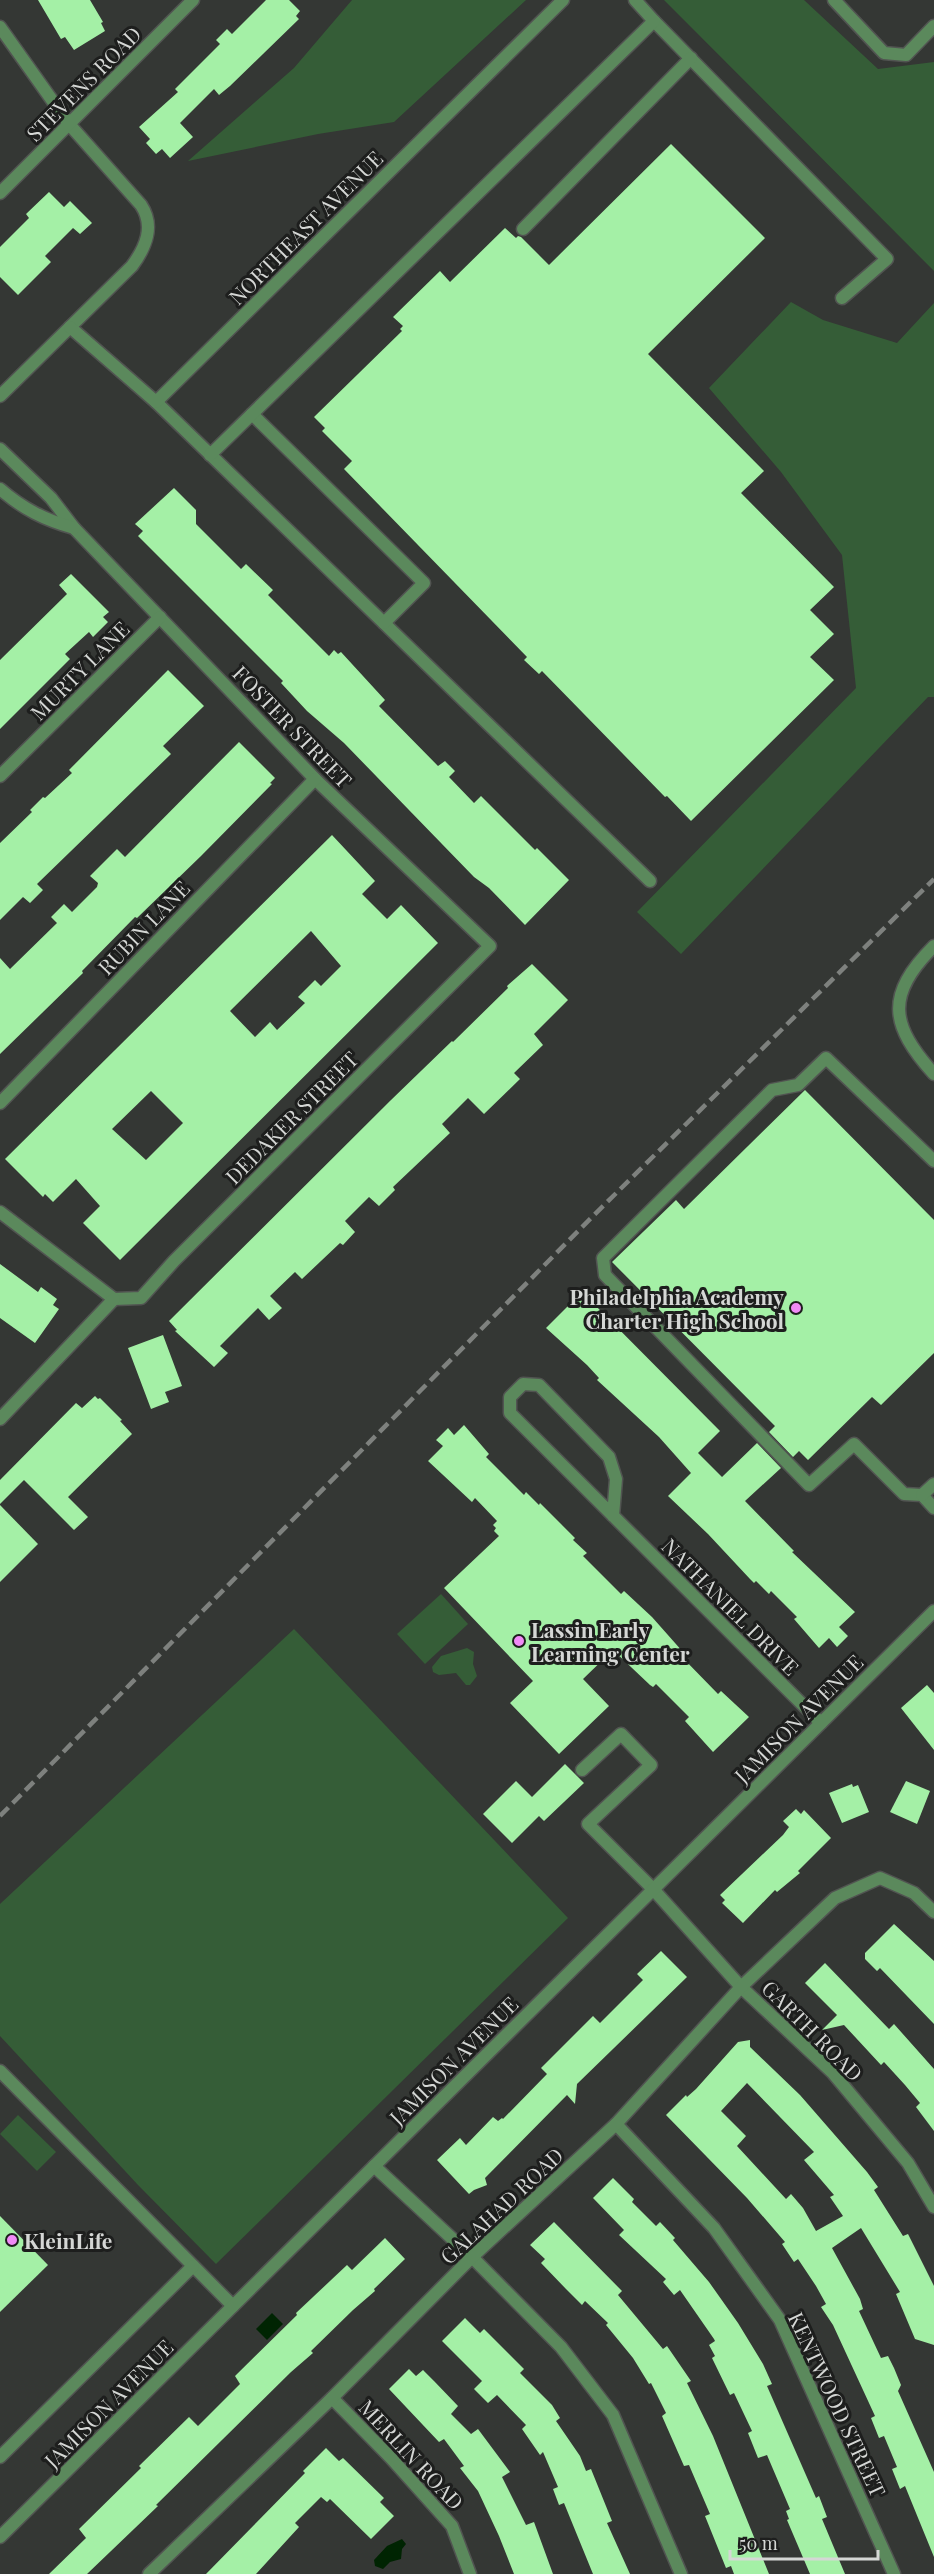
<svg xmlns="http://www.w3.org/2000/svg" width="934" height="2574" font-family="'Playfair Display',serif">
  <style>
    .green { fill: #355d37 }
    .water { fill: #002402 }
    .building { fill: #a4f0a6; fill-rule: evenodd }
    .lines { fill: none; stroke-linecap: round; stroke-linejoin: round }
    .service-casing { stroke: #515451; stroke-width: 15 }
    .minor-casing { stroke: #515451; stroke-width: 15 }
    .service { stroke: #5b895c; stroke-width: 12 }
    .minor { stroke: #5b895c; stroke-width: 12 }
    .rail { stroke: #7e817e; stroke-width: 4.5; stroke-dasharray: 12 6; stroke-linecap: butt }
    .poi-dot { fill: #f08bf6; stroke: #1d1e1d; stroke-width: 2 }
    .labels { text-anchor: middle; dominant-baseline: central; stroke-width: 6; stroke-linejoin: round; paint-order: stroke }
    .street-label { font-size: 21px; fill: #d5d7d5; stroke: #1d1e1d }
    .poi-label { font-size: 21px; font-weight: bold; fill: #d5d7d5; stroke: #1d1e1d; text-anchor: start }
  </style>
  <rect width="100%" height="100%" fill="#343734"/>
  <g class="green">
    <path d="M352 0H526L394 122 318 134 188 161 294 68Z"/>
    <path d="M664 0H804L878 69 934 62V271Z"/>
    <path d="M791 302 823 320 897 343 934 303V697H928L681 954 637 912 856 688 842 555 781 472 709 388Z"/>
    <path d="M441 1594 468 1624 425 1664 397 1634Z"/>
    <path d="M294 1629 568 1918 216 2264 138 2185 0 2036V1904Z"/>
    <path d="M467 1648 474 1652 473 1664 477 1676 470 1685H466L456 1673 439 1675 433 1672 432 1667 441 1656Z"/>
    <path d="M18 2115 56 2152 37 2171 0 2134Z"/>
  </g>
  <g class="water">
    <path d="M272 2313 283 2324 267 2340 256 2329Z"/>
    <path d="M402 2539 406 2544 402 2549 401 2559 390 2562 383 2569 375 2566 374 2560 387 2546Z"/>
  </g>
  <g class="building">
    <path d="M38 0H90L103 22 101 23 105 31 74 50 65 37 61 39Z"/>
    <path d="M266 0H289L300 11 296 16 299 19 230 86 219 95 214 89 180 123 193 137 170 158 162 149 156 154 146 143 150 139 139 127 178 92 175 89 220 44 216 40 227 29 232 34Z"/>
    <path d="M671 144 765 238 648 354 764 471 741 493 834 587 810 610 834 634 810 657 834 680 691 821 667 796 665 797 542 671 539 674 524 660 527 657 344 469 352 461 322 431 325 428 314 417 402 331 400 329 403 326 393 317 440 271 450 282 505 228 516 238 518 236 521 237 549 265Z"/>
    <path d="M49 192 64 207 70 201 92 223 80 234 73 228 45 256 51 262 18 295 0 277V247L29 218 26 214Z"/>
    <path d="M174 488 196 510V524L241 569 246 564 273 590 268 595 329 656 334 650 338 654 341 652 385 700 379 706 438 766 445 761 455 771 449 777 474 803 481 796 535 850 537 848 569 880 525 925 489 888 474 877 344 743 307 711 281 683 283 681 138 536 143 531 135 524Z"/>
    <path d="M71 574 109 612 103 617 108 622 93 637 89 632 65 654 70 659 0 729V660L67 594 59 585Z"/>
    <path d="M168 670 204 706 163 746 171 754 37 884 43 890 30 903 23 897 0 920V843L32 812 30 810 43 797 45 798 72 773 69 770Z"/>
    <path d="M239 742 275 778 270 783 272 784 201 856 137 918 135 917 82 971 83 973 0 1054V958L10 969 57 923 51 917 64 904 72 912 97 887 98 883 90 876 117 849 125 857Z"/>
    <path d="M332 835 375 881 362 894 387 919 401 905 438 943 120 1260 83 1223 100 1206 76 1179 53 1202 45 1194 43 1197 5 1159ZM311 931 341 966 321 986 315 980 298 997 305 1003 277 1030 270 1022 255 1037 230 1011ZM151 1091 183 1123 146 1160 112 1129Z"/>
    <path d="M532 964 568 1000 534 1034 543 1045 514 1073 520 1079 484 1114 468 1098 442 1124 450 1133 393 1187 395 1190 379 1206 369 1197 345 1221 355 1232 343 1245 340 1243 302 1279 295 1272 270 1296 282 1308 269 1320 258 1308 220 1346 228 1353 214 1367 175 1331 177 1330 169 1321 391 1100 452 1041 453 1042 508 988 507 986Z"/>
    <path d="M805 1090 934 1220V1353L881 1405 872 1397 808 1460 799 1451 793 1457 769 1432 775 1426 612 1262 676 1200 684 1209Z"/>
    <path d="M0 1264 38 1292 41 1287 57 1299 53 1305 59 1309 35 1343 0 1318Z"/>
    <path d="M582 1292 720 1431 698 1453 722 1477 757 1443 781 1468 745 1501 794 1551 792 1552 855 1612 839 1627 848 1636 837 1647 829 1638 819 1648 794 1619 797 1617 771 1591 769 1594 756 1581 754 1583 750 1579 708 1534 668 1496 691 1473 659 1437 597 1380 599 1378 587 1365 546 1328Z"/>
    <path d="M163 1335 182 1386 165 1392 169 1402 151 1409 128 1348Z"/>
    <path d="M95 1396 98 1399 100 1398 122 1420 120 1421 132 1434 68 1497 88 1517 74 1530 24 1480 0 1504V1480L76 1403 82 1408Z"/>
    <path d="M464 1425 489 1454 486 1457 524 1495 526 1492 539 1505 540 1503 575 1538 573 1540 587 1553 583 1556 621 1594 624 1591 652 1617 683 1652 680 1655 718 1694 721 1691 749 1717 713 1752 685 1721 689 1717 656 1684 653 1687 650 1685 613 1650 583 1679 609 1706 559 1754 510 1703 533 1681 444 1588 499 1536 494 1531 496 1528 493 1525 497 1521 475 1498 472 1502 428 1461 443 1446 436 1440 448 1428 454 1435Z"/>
    <path d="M0 1505 38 1544 0 1582Z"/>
    <path d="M927 1685 934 1693V1750L901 1708Z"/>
    <path d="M565 1764 584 1783 544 1821 539 1816 512 1843 483 1814 516 1781 532 1797Z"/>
    <path d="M906 1781 930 1791 917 1824 890 1812Z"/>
    <path d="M852 1784 853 1787 858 1785 869 1812 842 1823 829 1793Z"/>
    <path d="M796 1809 801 1814 804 1810 831 1838 798 1871 800 1873 777 1892 775 1890 743 1923 722 1903 725 1900 720 1895 783 1835 789 1827 783 1821Z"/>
    <path d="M894 1924 934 1961V2024L880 1968 877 1971 865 1959V1953Z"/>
    <path d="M661 1951 687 1977 577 2084 575 2104 567 2095 485 2178 487 2185 474 2190 469 2194 437 2160 460 2138 466 2145 493 2117 498 2121 502 2118 503 2119 547 2074 541 2068 593 2016 600 2023 643 1980 637 1974Z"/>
    <path d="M825 1963 889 2029 894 2024 934 2069V2131L916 2107 920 2103 905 2085 884 2062 881 2065 844 2025 822 2030 837 2015 805 1983Z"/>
    <path d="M750 2040V2047L800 2095 867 2172 878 2187 874 2190 903 2236 908 2234 934 2286V2345L915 2339 896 2294 900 2292 861 2228 832 2248 860 2299 863 2309 859 2311 881 2358 888 2356 894 2368 901 2385 898 2391 934 2472V2557L905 2486 900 2489 892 2469 897 2467 884 2436 879 2438 871 2418 875 2416 833 2325 821 2307 826 2304 816 2286 798 2259 794 2262 782 2244 785 2242 747 2198 666 2115 686 2095 687 2097 696 2089 738 2042ZM747 2083 814 2152 804 2160 834 2195 830 2197 843 2216 816 2231 803 2208 791 2194 786 2199 737 2146 746 2136 721 2111Z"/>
    <path d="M613 2178 634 2199 632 2202 656 2226 660 2222 675 2238 673 2240 709 2282 738 2323 763 2364 772 2384 767 2386 816 2498 819 2496 827 2517 822 2519 845 2574H810L787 2520 789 2519 786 2511 790 2509 767 2455 758 2458 748 2433 752 2431 734 2393 730 2395 712 2358 715 2356 709 2345 715 2341 714 2339 680 2290 674 2295 663 2282 666 2279 619 2235 624 2230 593 2198Z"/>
    <path d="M0 2216 48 2265 0 2312Z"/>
    <path d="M554 2222 622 2291 618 2295 663 2349 667 2346 691 2381 687 2383 713 2436 769 2574H734L731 2566 726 2568 705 2516 710 2514 689 2465 684 2466 662 2416 666 2413 651 2383 649 2384 633 2358 606 2325 608 2323 585 2301 582 2305 566 2289 541 2263 545 2259 530 2245Z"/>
    <path d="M385 2238 405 2259 374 2289 375 2291 353 2310 311 2351 313 2353 291 2372 156 2505 158 2506 87 2574H49L86 2538 79 2529 141 2468 139 2466 189 2417 198 2426 240 2384 235 2376 297 2315 296 2313 347 2265 352 2270Z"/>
    <path d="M465 2318 480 2333 484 2329 524 2369 520 2373 552 2405 560 2418 556 2421 580 2456 586 2471 591 2469 612 2521 607 2523 630 2574H593L564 2503 559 2505 553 2489 558 2487 543 2452 540 2455 522 2429 526 2425 497 2395 488 2403 474 2389 482 2381 442 2341Z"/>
    <path d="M409 2369 416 2376 423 2370 434 2381 458 2406 451 2414 471 2434 478 2429 510 2472 502 2477 526 2525 534 2522 553 2574H514L499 2536 478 2491 460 2468 464 2466 444 2439 439 2442 389 2389Z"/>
    <path d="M326 2448 339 2461 343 2458 384 2498 380 2502 394 2516 371 2539 330 2499 327 2502 321 2497 295 2523 299 2527 256 2574H206L305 2473 303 2471Z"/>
  </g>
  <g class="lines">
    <g class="service-casing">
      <g id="service">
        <path d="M834 0 884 53 906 55 934 26"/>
        <path d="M654 21 887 259 842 298"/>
        <path d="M523 229 691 58"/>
        <path d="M156 402 650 881"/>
        <path d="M252 414 424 583 384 623"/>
        <path d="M210 455 654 21 635 0"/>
        <path d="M934 946C885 995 890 1025 934 1074"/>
        <path d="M934 1161 826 1058 798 1085 772 1090 603 1258 605 1275 809 1485 854 1444 904 1494 922 1495 934 1508"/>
        <path d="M922 1495 934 1484"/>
        <path d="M582 1770 621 1734 651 1765 588 1824 653 1889"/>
        <path d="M0 2071 233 2306"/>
        <path d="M0 2457 193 2266"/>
      </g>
    </g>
    <g class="minor-casing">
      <g id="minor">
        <path d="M0 27 69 124 141 205C155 226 146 247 132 266L0 396"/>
        <path d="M0 193 193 0"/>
        <path d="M70 327 156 402 563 0"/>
        <path d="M0 449 51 498 74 528 315 779 490 946 174 1261 141 1298 114 1299"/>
        <path d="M0 489C23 509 45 520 74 528"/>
        <path d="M0 776 160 617"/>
        <path d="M0 1103 315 779"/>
        <path d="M0 1212 114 1299"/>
        <path d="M0 1419 114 1299"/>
        <path d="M613 1516 616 1479 609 1457 539 1385 523 1384 510 1397V1413L821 1723"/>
        <path d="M653 1889 741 1987 832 2072 908 2163 934 2207"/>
        <path d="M616 2124 714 2228 780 2320 894 2574"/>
        <path d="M374 2166 472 2257 561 2347 613 2415 681 2574"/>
        <path d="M332 2398 391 2458 452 2526 470 2574"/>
        <path d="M0 2537 934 1611"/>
        <path d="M149 2574 332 2398 472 2257 616 2124 741 1987 835 1898 880 1878 914 1893 934 1912"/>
      </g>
    </g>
    <use href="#service" class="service"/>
    <use href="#minor" class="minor"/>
    <path class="rail" d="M0 1816 592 1217 934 879"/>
  </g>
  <g class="poi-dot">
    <circle cx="796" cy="1308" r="6"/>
    <circle cx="519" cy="1641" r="6"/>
    <circle cx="12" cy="2240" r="6"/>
  </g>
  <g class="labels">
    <g class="street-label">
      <text transform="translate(83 83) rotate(-45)">STEVENS ROAD</text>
      <text transform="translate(305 227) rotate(-45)">NORTHEAST AVENUE</text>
      <text transform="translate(79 670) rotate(-45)">MURTY LANE</text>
      <text transform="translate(293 726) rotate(46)">FOSTER STREET</text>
      <text transform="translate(143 927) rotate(-46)">RUBIN LANE</text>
      <text transform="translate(291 1117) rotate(-45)">DEDAKER STREET</text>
      <text transform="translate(731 1606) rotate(45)">NATHANIEL DRIVE</text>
      <text transform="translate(798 1718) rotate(-45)">JAMISON AVENUE</text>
      <text transform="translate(813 2030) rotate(45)">GARTH ROAD</text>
      <text transform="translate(453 2060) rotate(-45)">JAMISON AVENUE</text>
      <text transform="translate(501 2205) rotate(-43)">GALAHAD ROAD</text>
      <text transform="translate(108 2403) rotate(-45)">JAMISON AVENUE</text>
      <text transform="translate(838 2404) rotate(65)">KENTWOOD STREET</text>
      <text transform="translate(412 2454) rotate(47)">MERLIN ROAD</text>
    </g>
    <g class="poi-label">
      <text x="784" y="1296" text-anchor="end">Philadelphia Academy<tspan x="784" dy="24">Charter High School</tspan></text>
      <text x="531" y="1629">Lassin Early<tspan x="531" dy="24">Learning Center</tspan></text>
      <text x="24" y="2240">KleinLife</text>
    </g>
  </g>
  <path d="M730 2550v9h148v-9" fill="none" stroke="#d5d7d5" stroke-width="3"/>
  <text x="739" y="2550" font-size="18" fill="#d5d7d5" stroke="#1d1e1d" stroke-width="4.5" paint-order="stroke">50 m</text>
</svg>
